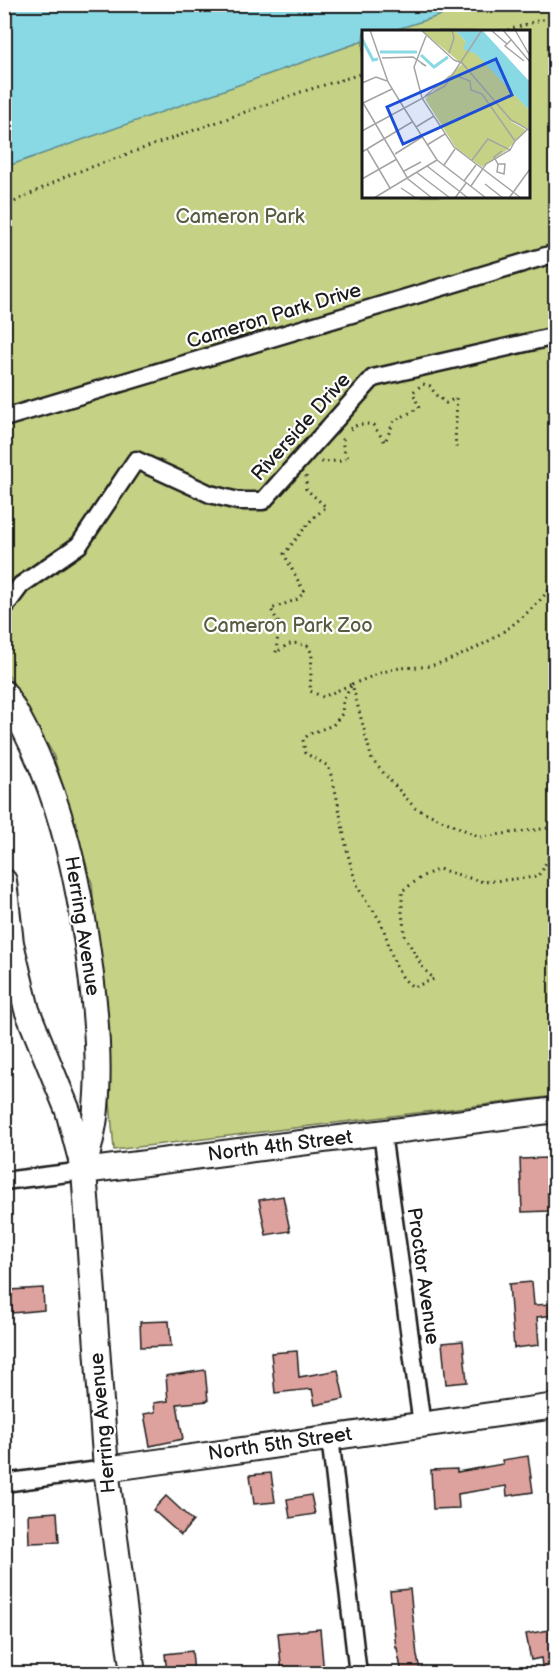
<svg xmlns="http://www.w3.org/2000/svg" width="560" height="1678" font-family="'Balsamiq Sans',sans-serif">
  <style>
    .green { fill: #c5d184; stroke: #707650; stroke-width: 1.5 }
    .water { fill: #89d9e5; stroke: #5d8d95; stroke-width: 1.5 }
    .building { fill: #dda29d; stroke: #1c1c1c; stroke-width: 1.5 }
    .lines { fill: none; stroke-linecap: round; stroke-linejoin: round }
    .minor-casing { stroke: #1c1c1c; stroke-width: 21 }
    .secondary-casing { stroke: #1c1c1c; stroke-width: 28 }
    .path { stroke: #1c1c1c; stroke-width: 3; stroke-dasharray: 1.5 4.5; stroke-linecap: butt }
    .minor { stroke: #fff; stroke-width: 16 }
    .secondary { stroke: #fff; stroke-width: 24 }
    .labels { text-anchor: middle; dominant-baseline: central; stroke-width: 4.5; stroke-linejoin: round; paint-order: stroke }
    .park-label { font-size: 20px; fill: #575b40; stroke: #fff }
    .street-label { font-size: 20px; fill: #1c1c1c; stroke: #fff }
    .inset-river { fill: none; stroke: #89d9e5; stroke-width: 3 }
    .inset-road { fill: none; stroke: #a4a4a4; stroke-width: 1.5 }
    .view { fill: #1d4ed8; fill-opacity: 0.15; stroke: #1d4ed8; stroke-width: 3 }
    .inset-edge { fill: none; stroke: #1c1c1c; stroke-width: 3 }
  </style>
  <rect width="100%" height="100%" fill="#fff"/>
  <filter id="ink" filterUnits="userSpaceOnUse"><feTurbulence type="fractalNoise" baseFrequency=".0167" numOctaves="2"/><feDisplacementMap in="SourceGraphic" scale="12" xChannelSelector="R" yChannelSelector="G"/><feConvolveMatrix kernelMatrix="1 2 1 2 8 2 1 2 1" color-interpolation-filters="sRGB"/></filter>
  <g filter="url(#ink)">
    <g class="green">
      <path d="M471 5H555V248L5 418 4 167 363 41 364 196H528V32L391 31Z"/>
      <path d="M555 263V1096L114 1150 92 884 53 754 5 669 4 427Z"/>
    </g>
    <path class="water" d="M4 5 5 4 473 5 391 31 364 32 363 41 5 167Z"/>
    <g class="building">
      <path d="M547 1158 549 1211 522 1212 520 1159Z"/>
      <path d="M283 1196 290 1231 266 1235 259 1200Z"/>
      <path d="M532 1282 534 1305 555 1304V1315L537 1317 539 1345 514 1348 509 1284Z"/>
      <path d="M43 1288 44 1310 12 1313 10 1290Z"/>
      <path d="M169 1321 171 1346 141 1347 140 1322Z"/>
      <path d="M463 1341 467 1382 446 1384 442 1343Z"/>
      <path d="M297 1351 299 1377 338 1370 344 1399 315 1405 312 1389 275 1393 271 1353Z"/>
      <path d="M205 1370 208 1401 177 1404 183 1439 150 1446 144 1414 155 1412 154 1403 168 1401 166 1376Z"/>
      <path d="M528 1456 533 1492 507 1496 506 1486 458 1494 459 1508 433 1509 431 1470 457 1469V1472L503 1464 502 1460Z"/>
      <path d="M271 1473 275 1502 254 1504 250 1475Z"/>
      <path d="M311 1495 315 1514 290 1518 287 1499Z"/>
      <path d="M166 1496 193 1521 181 1535 153 1510Z"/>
      <path d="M57 1512 59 1542 29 1543 28 1514Z"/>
      <path d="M410 1589 417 1656 421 1674H402L397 1648H396L390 1591Z"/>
      <path d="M320 1629 324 1674H282L278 1633Z"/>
      <path d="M555 1629V1674H543L541 1658 531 1660 526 1634Z"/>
      <path d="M192 1651 194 1674H167L165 1654Z"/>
    </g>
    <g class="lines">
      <g class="minor-casing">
        <g id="minor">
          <path d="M4 418 556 253"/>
          <path d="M4 608 21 585 79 545 136 460 210 494 238 501H263L373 378 556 336"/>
          <path d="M382 1133 422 1425"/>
          <path d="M4 1181 84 1171"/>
          <path d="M330 1437 358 1674"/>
          <path d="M4 1483 106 1469"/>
        </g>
      </g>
      <g class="secondary-casing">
        <g id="secondary">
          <path d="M4 693C58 779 79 876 91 975 96 1016 100 1066 96 1107 95 1127 89 1146 85 1166"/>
          <path d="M4 881 11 943 27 1010 68 1111 84 1171 106 1469 133 1674"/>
          <path d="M84 1171 556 1110"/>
          <path d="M106 1469 556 1406"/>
        </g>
      </g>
      <g class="path">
        <path d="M502 32 556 15"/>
        <path d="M4 207 69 175 301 92 364 73"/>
        <path d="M350 429C358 424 363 423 373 425L385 442 394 421 419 408 413 392 423 384 430 386 436 395 446 403 456 398C458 416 453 435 457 452"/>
        <path d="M321 462 340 461 349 458C344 453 341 444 344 436"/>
        <path d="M306 476V489L326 507 312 519 284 554 304 592 298 599 271 609 279 624 276 653C289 643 291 641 308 646L312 654 310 691 323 697 352 684 343 701 342 714 333 725 309 734 303 740 305 753 328 766C342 805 342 845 357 884 362 898 375 910 381 923 391 944 392 975 414 987L434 979 423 968 405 936 402 913V891L423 876 439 869 483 882 537 877 543 869 556 842"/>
        <path d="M556 581C526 621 484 649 437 664 424 668 413 667 400 668 384 670 367 679 352 684L372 760 415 808 480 837 556 827"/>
      </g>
      <use href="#minor" class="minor"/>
      <use href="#secondary" class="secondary"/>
    </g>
  </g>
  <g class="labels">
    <g class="park-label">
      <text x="240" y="217">Cameron Park</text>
      <text x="288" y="626">Cameron Park Zoo</text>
    </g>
    <g class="street-label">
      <text transform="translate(274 316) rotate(-17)">Cameron Park Drive</text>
      <text transform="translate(301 427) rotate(-48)">Riverside Drive</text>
      <text transform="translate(82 926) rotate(81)">Herring Avenue</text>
      <text transform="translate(280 1146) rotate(-7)">North 4th Street</text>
      <text transform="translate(423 1276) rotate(82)">Proctor Avenue</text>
      <text transform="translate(103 1423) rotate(-95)">Herring Avenue</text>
      <text transform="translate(280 1444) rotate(-8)">North 5th Street</text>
    </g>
  </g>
  <g transform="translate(362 30)">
    <rect width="168" height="168" fill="#fff"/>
    <path d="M59 0H93L168 81V99L148 91 164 100 145 120 120 137 94 118 63 69 100 34Z" fill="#c5d184"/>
    <path d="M93 0H120L168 52V81L114 24 101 19 104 12Z" fill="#89d9e5"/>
    <path class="inset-river" d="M0 9 11 30 16 29M18 22H55M59 25 72 37 86 27"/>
    <path class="inset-road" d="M8 0 26 52 42 78M59 0 92 30M129 0 145 14M141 0 168 32M153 0 168 26M149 10 143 16 162 31M87 23 92 8 90 0M20 28 51 27 64 36 59 33M92 30 100 33 149 90 167 100M95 46 108 51 109 60 120 64 153 111 166 99M0 53 14 47 25 51M63 66 88 46M60 68 52 37 64 6M60 68 92 117 159 168M0 71 46 149 70 168M1 73 30 59M42 78 75 130 124 168M54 97 72 86M0 101 83 56 120 0M65 115 83 104M5 119 28 158M0 122 50 92M33 124 60 107M110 130 126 109 148 120 153 111M136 134 135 142 142 144 143 134H136L132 127 140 121M82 135 93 119M65 136 106 168M42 141 59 132M54 142 88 168M0 149 35 129M102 151 114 135M123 154 141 168M109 156 124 134 148 120M39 158 54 168M12 168 75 130M93 168 104 153M147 168 168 139"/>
    <path class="view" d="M134 29 150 65 41 114 25 77Z"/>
    <rect width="168" height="168" class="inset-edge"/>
  </g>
  <rect width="560" height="1678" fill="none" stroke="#fff" stroke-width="24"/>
  <rect x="12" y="12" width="536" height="1654" fill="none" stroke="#1c1c1c" stroke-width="2" filter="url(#ink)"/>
</svg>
